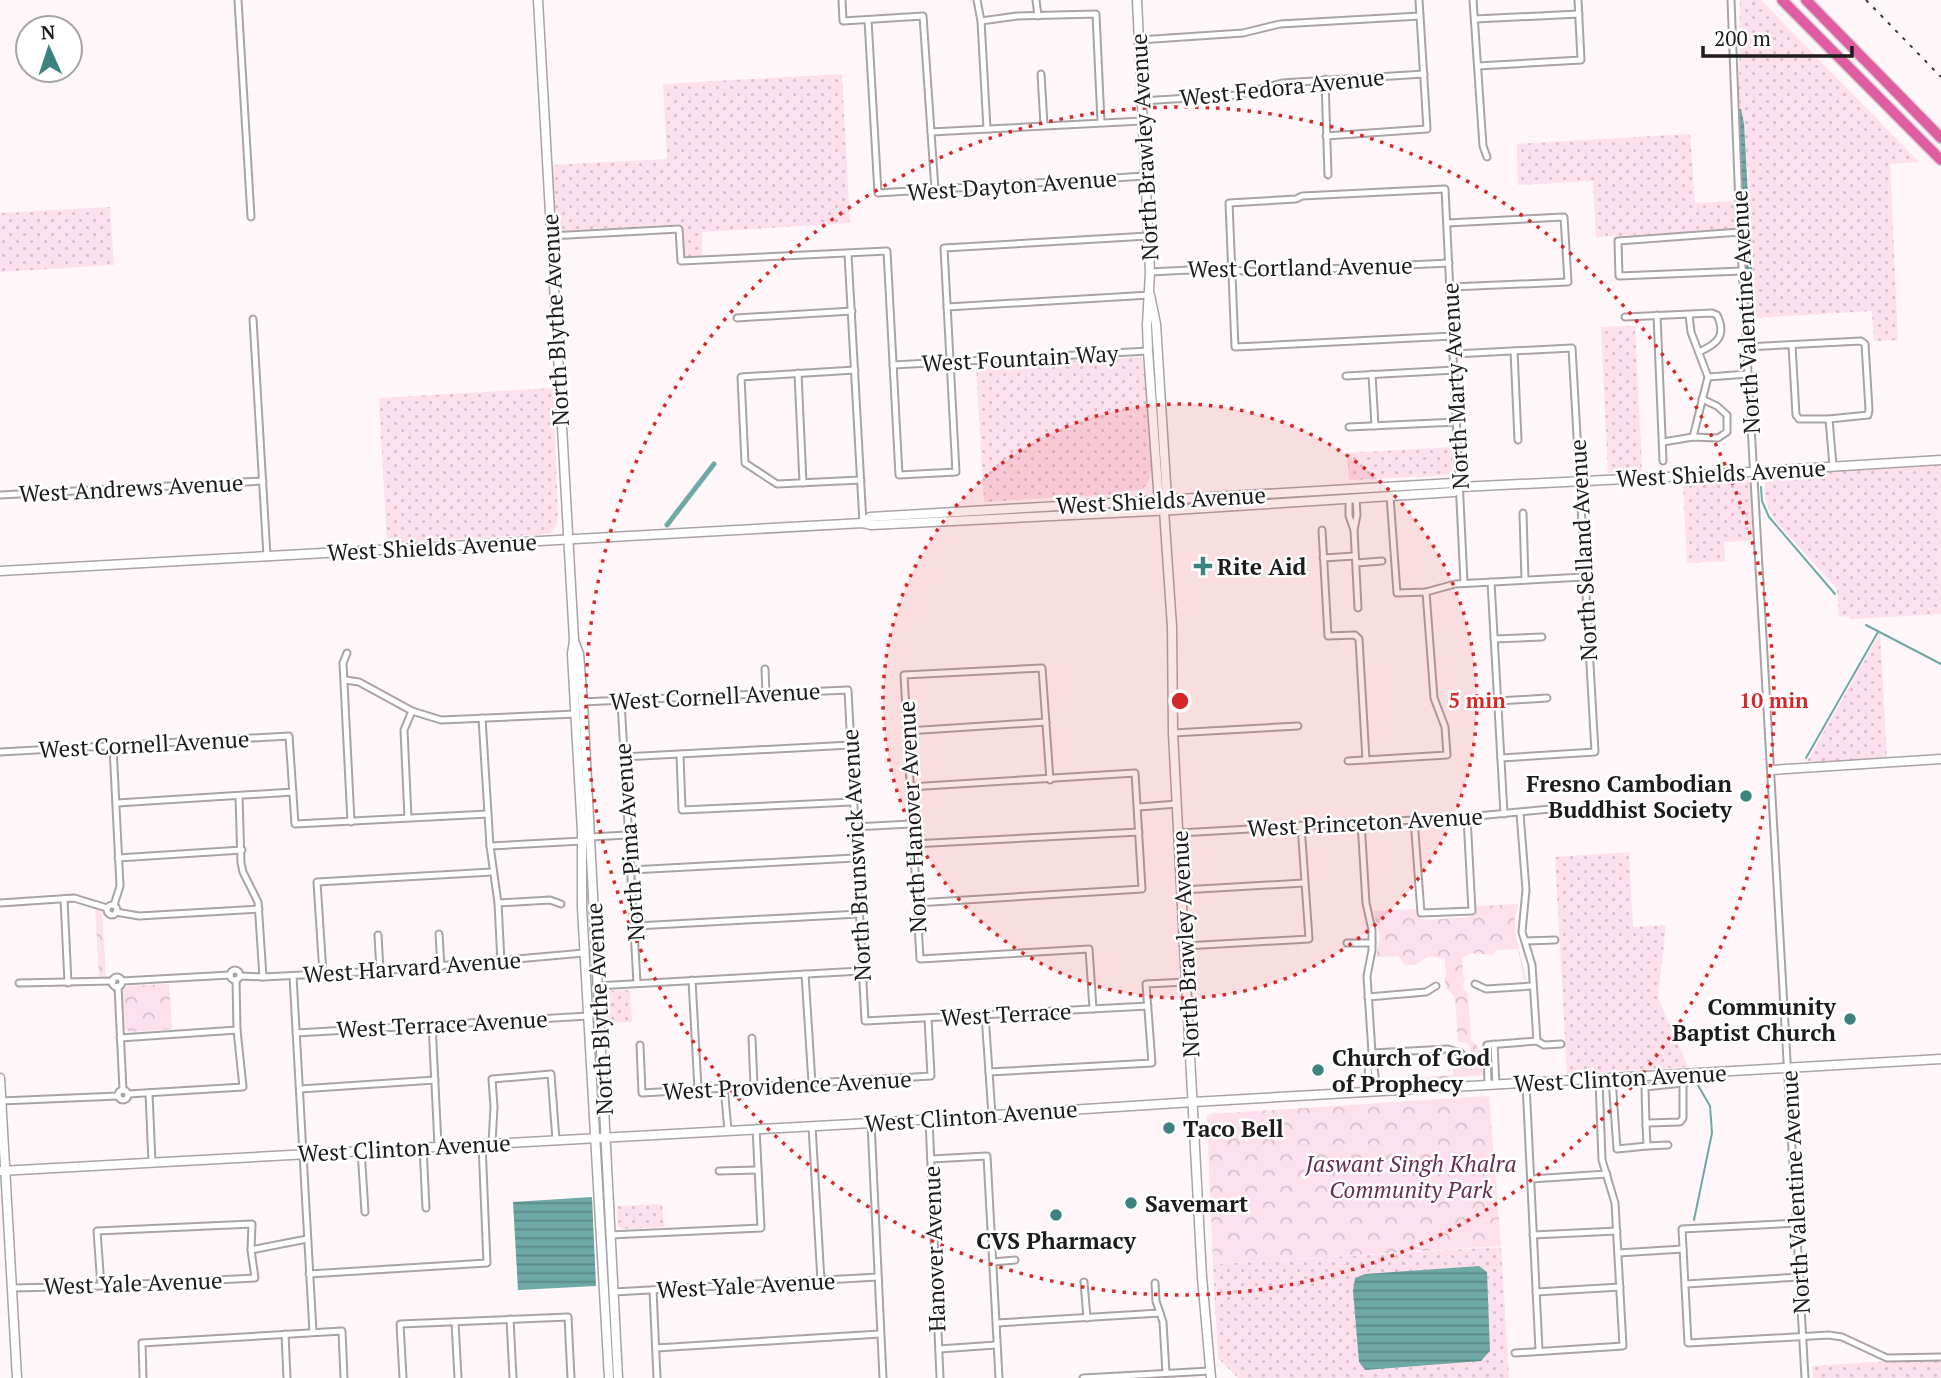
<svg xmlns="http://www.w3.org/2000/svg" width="1941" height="1378" font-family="'PT Serif',serif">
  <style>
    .grass { fill: url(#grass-dots) }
    .forest { fill: url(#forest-crowns) }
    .water { fill: url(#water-rules) }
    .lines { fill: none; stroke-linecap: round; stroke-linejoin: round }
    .stream { stroke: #6ea9a5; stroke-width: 2 }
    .canal { stroke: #6ea9a5; stroke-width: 5 }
    .street-casing { stroke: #aaa3a6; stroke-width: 9 }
    .secondary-casing { stroke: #aaa3a6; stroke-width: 11 }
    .highway-casing { stroke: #d6d6d6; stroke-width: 13 }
    .street { stroke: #fff; stroke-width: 5 }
    .secondary { stroke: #fff; stroke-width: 8 }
    .highway { stroke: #e15da1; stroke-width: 10 }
    .rail { stroke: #3c383a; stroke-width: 2; stroke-dasharray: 3.5 7; stroke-linecap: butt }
    .ring { fill: none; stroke: #d62828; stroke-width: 3.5; stroke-dasharray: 3.5 7 }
    .poi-dot { fill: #3c8380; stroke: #fff; stroke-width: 2.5 }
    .labels { text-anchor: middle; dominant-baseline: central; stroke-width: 5; stroke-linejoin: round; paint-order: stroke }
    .street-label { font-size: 23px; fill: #1e1b1c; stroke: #fff }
    .poi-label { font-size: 23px; font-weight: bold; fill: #1e1b1c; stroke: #fff; text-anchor: start }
    .park-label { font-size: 23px; font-style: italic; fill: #692e4c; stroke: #fff }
    .centre { fill: #d62828; stroke: #fff; stroke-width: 3.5 }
    .ring-label { font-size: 21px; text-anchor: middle; font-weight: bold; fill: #d62828; stroke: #fff; stroke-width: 5; stroke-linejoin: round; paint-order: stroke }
  </style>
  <defs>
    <pattern id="grass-dots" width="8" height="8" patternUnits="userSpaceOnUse" patternTransform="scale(1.75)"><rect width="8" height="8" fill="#fde0ec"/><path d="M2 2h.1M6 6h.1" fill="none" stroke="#d8c0ca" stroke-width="1.8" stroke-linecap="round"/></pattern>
    <pattern id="forest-crowns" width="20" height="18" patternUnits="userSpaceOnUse" patternTransform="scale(1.75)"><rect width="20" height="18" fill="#fde0ec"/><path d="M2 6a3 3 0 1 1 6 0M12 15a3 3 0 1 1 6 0" fill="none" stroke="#d8c0ca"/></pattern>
    <pattern id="water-rules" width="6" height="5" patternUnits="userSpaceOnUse" patternTransform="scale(1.75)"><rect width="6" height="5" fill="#6ea9a5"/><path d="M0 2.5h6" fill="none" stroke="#5a8986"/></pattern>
  </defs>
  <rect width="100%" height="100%" fill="#fef6f9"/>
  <g class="grass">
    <path d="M1740 0H1761L1919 162 1890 164 1898 340 1874 341 1872 311 1755 318 1748 172 1739 95Z"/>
    <path d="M842 74 850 223 702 232V256L684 257 682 224 556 231 552 165 667 159 663 84Z"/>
    <path d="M1690 134 1695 203 1736 201 1737 223 1734 229 1596 237 1593 181 1518 185 1517 144Z"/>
    <path d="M110 207 114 265 0 272V213Z"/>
    <path d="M1635 326 1642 471 1608 473 1601 327Z"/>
    <path d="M1142 357C1147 381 1156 458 1149 480 1148 483 1145 486 1143 489L1114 494 984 502 976 366Z"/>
    <path d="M553 388 558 517 557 525 550 534 387 543 379 398Z"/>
    <path d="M1452 447 1453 472 1450 475 1352 480 1349 479 1347 453Z"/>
    <path d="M1941 464V614L1852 619 1849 616 1839 617 1837 589 1777 523 1769 510 1765 495V473Z"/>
    <path d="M1750 478 1753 540 1724 542 1725 561 1687 563 1683 482Z"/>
    <path d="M1880 633 1887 758 1806 763Z"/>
    <path d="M1629 852 1633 927 1666 925 1658 998 1688 1067 1567 1074 1555 857Z"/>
    <path d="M630 990 632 1022 607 1023 602 1012 601 991Z"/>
    <path d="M662 1204 664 1227 622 1229 618 1226 617 1206Z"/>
    <path d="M1501 1247 1509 1378H1238L1218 1358 1213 1264Z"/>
    <path d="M1941 1358V1378H1813L1812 1366Z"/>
  </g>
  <g class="forest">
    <path d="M1519 904 1515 917V932L1526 979 1524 981 1518 949 1497 950 1492 955 1472 953 1462 958 1463 975 1465 978 1463 987 1468 994 1471 1040C1481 1049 1490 1062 1484 1075L1382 1083 1378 1081 1376 1059 1378 1060 1380 1080 1453 1075V1059C1461 1066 1470 1062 1472 1052L1467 1043 1458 1042 1455 997 1447 989 1444 979 1446 976 1445 959 1429 956 1415 965H1405L1398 956 1376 957 1380 937 1373 911 1415 909 1420 918 1427 920 1470 917 1475 912 1477 906Z"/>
    <path d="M95 908 102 911 106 976 99 977Z"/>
    <path d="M169 984 172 1029 129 1032 125 1028 123 990 126 986Z"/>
    <path d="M1489 1096 1501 1246 1213 1264 1207 1117 1210 1114Z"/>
  </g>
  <g class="water">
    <path d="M1736 109H1741L1744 124 1755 318H1747Z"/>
    <path d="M592 1197 596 1286 518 1290 513 1202Z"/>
    <path d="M1479 1266 1487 1272 1490 1351 1481 1361 1365 1370 1359 1362 1353 1291 1355 1278 1365 1274Z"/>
  </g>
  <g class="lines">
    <g class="stream">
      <path d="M1761 487 1762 501 1769 517 1835 594"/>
      <path d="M1866 625 1941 664"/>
      <path d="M1806 758 1878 632"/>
      <path d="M1694 1220 1712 1133 1710 1106 1695 1080"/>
    </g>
    <path class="canal" d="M667 525 714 464"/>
    <g class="street-casing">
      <g id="street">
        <path d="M238 0 251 217"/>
        <path d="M842 0 843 21 923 16 935 190"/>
        <path d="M977 0 981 21 987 129"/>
        <path d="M1036 0 1038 16"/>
        <path d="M1473 0 1483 146 1487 157"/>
        <path d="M1731 0 1740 232 1805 1378"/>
        <path d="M1475 19 1579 14"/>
        <path d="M868 20 878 193 1145 176"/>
        <path d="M981 21 1017 16 1096 14 1101 122"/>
        <path d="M1139 40 1243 33 1280 24 1420 16"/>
        <path d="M1478 66 1581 60 1578 0"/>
        <path d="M1041 74 1044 125"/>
        <path d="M1325 79 1328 175"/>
        <path d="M1141 101 1238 95 1282 83 1424 74"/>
        <path d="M931 132 1142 121"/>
        <path d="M1326 136 1427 129 1419 0"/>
        <path d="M1447 223 1564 217 1568 282 1451 287"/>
        <path d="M1740 232 1618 241 1619 276 1742 271"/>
        <path d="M550 236 679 229 681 261 887 251 899 475 956 472 944 248 1148 236"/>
        <path d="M848 254 863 523"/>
        <path d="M1150 272 1209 269 1264 272 1449 263"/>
        <path d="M947 307 1150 295"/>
        <path d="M1657 315 1663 461"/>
        <path d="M1689 315 1691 332 1708 377 1693 437"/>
        <path d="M1625 317 1712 313 1717 315C1727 336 1717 344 1699 352"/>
        <path d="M737 318 852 311"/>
        <path d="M253 319 267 556"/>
        <path d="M1453 336 1235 347 1229 203 1296 199 1302 196 1445 189 1464 583"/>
        <path d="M1746 347 1861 341 1865 344 1869 410 1868 415 1829 419H1799L1796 415 1792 345"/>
        <path d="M1514 351 1518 440"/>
        <path d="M1454 354 1572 348 1595 752 1501 758"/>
        <path d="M893 365 1148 351"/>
        <path d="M855 370 741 377 745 463 777 484 861 480"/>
        <path d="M798 373 803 483"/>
        <path d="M1372 374 1375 426"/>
        <path d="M1346 376 1455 370"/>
        <path d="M1708 377 1748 374"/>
        <path d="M1829 419 1833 466"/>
        <path d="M1349 427 1457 422"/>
        <path d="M1663 442 1693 437 1718 438 1727 432V415L1717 406 1702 399"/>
        <path d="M0 495 263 481"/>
        <path d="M1390 496 1397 593 1426 592 1455 584 1584 577"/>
        <path d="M1349 498V516L1354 530 1357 515 1356 498"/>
        <path d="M1523 513 1525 580"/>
        <path d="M1322 530 1328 636 1355 635 1359 639 1366 760"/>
        <path d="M1354 530 1358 608"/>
        <path d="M1323 558 1355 556"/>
        <path d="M1356 563 1382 561"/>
        <path d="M1491 582 1504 814"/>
        <path d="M1494 639 1542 637"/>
        <path d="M347 653 343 663 351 822"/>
        <path d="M765 669 766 694"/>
        <path d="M345 680 359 682 412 711 441 720 576 714"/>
        <path d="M621 701 637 983"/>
        <path d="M1498 701 1547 698"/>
        <path d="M581 702 848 690 865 1021 1148 1006"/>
        <path d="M482 718 490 846 498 903 501 962"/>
        <path d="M907 731 1046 722"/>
        <path d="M1173 733 1298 726"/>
        <path d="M113 747 120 886 114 905"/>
        <path d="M0 752 289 736 295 824 488 814"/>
        <path d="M680 754 682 810 852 802"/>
        <path d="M623 757 851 745"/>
        <path d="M1348 761 1447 755 1445 727 1434 698 1426 592"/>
        <path d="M1050 780 1042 668 904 675 920 959 1089 949 1093 1009"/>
        <path d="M909 787 1135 773 1142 889 916 903"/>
        <path d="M239 796 241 863 243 872 258 902 263 977"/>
        <path d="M117 803 293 792"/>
        <path d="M1139 807 1177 804"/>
        <path d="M1520 813 1526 890 1522 932 1532 965 1537 1041"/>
        <path d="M408 818 404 730 412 711"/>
        <path d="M1414 819 1421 913 1472 911 1467 817"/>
        <path d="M1361 822 1366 903 1372 930V950L1367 976 1372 1053 1377 1091"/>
        <path d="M854 827 911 824"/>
        <path d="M1179 833 1467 817 1550 809"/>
        <path d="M912 844 1139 832"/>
        <path d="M490 846 582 841 590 837 627 835"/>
        <path d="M118 858 242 850"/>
        <path d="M631 870 855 858"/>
        <path d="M1182 890 1304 883"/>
        <path d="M64 899 68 983"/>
        <path d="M0 903 74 898 107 908"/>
        <path d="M498 903 550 900 561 904"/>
        <circle cx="112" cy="910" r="5"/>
        <path d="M116 912 139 916 259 909"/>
        <path d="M636 926 859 914"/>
        <path d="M439 934 441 967"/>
        <path d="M378 935 380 971"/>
        <path d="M1526 941 1555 940"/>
        <path d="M1347 943H1372"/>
        <path d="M1185 946 1309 939 1301 825"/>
        <circle cx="235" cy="975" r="5"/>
        <path d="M323 974 317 882 492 872"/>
        <path d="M805 974 812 1083"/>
        <path d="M240 976 263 977 380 971 584 953"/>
        <path d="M293 976 313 1332"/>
        <circle cx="117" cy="982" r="5"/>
        <path d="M692 980 698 1089"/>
        <path d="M122 981 230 975"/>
        <path d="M19 983 113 981"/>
        <path d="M1475 984 1486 989 1532 986"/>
        <path d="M118 986 123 1090"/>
        <path d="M596 986 861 971"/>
        <path d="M1368 997 1426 992 1436 986"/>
        <path d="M985 1015 992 1115"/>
        <path d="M432 1024 438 1145"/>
        <path d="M296 1033 588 1016"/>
        <path d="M120 1038 237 1030"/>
        <path d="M752 1038 754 1086"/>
        <path d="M1494 1044 1496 1085"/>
        <path d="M640 1045 642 1093 931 1076 928 1018"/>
        <path d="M1372 1053 1448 1049 1461 1053"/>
        <path d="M989 1072 1152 1063 1146 984 1186 982"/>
        <path d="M1612 1079 1617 1149 1647 1146"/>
        <path d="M1526 1084 1539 1350"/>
        <path d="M1488 1085 1487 1045 1537 1041 1544 1045 1561 1044"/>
        <path d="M724 1087 728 1130"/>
        <path d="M300 1089 435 1080"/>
        <circle cx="123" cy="1095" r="5"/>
        <path d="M1369 1092 1368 1057 1372 1053"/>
        <path d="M149 1093 152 1163"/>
        <path d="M128 1094 243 1087 237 1030 236 980"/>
        <path d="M1 1101 118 1096"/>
        <path d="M929 1119 940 1378"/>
        <path d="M871 1123 883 1378"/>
        <path d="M1646 1125 1645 1087 1683 1083"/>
        <path d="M812 1126 821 1281"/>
        <path d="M492 1143 494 1107 492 1079 551 1074 556 1140"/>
        <path d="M1668 1145 1647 1146 1646 1125 1648 1123 1680 1122 1683 1118V1074"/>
        <path d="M423 1147 426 1208"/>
        <path d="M361 1150 365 1212"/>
        <path d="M931 1159 987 1156 999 1378"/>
        <path d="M719 1171 758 1170"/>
        <path d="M1531 1179 1607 1174"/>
        <path d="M1798 1223 1682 1229 1688 1343 1829 1335 1842 1337 1887 1358 1941 1357"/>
        <path d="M610 1235 761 1228 756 1128"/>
        <path d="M1533 1235 1617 1231"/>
        <path d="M251 1250 307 1239"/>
        <path d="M1618 1253 1683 1249"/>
        <path d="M993 1262 1015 1260"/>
        <path d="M309 1274 487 1263 482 1144"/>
        <path d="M1084 1282 1087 1318"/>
        <path d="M1155 1283 1156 1301 1163 1322 1166 1373"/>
        <path d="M1686 1284 1800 1277"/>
        <path d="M12 1288 101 1286 255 1278 251 1250 252 1224 97 1231 101 1286"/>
        <path d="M653 1290 657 1378"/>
        <path d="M614 1292 878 1277"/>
        <path d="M1536 1292 1620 1287"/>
        <path d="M510 1319 513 1378"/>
        <path d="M455 1322 458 1378"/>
        <path d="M997 1323 1160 1313"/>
        <path d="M285 1334 287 1378"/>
        <path d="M656 1348 880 1334"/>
        <path d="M939 1349 996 1345"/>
        <path d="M1515 1353 1623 1346 1615 1203 1602 1160 1599 1080"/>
        <path d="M143 1378 142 1343 342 1331 344 1378"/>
        <path d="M403 1378 400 1324 568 1317 571 1378"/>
        <path d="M1083 1378 1210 1371"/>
      </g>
    </g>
    <g class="secondary-casing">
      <g id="secondary">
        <path d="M538 0 574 640 572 654 582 832V908L609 1378"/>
        <path d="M1137 0 1150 272 1147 325 1148 351 1159 502"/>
        <path d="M1150 295 1156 324 1167 499 1164 510 1172 627 1173 733 1186 982 1202 1277 1211 1378"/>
        <path d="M863 523 870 517 1453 483 1460 487 1667 477 1941 460"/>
        <path d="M0 571 863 523 871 525 1174 510 1454 492 1460 487"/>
        <path d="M575 643 579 654 583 703 618 1378"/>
        <path d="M1772 770 1941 759"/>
        <path d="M0 1078 17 1378"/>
        <path d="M0 1171 871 1123 1193 1102 1941 1059"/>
      </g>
    </g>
    <g class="highway-casing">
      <g id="highway">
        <path d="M1782 0 1941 160"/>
        <path d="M1806 0 1941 138"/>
      </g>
    </g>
    <use href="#street" class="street"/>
    <use href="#secondary" class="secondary"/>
    <use href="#highway" class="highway"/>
    <path class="rail" d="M1866 0 1941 77"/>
  </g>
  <circle cx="1180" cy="701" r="297" fill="#d62828" fill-opacity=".12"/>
  <g class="ring">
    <circle cx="1180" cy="701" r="297"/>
    <circle cx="1180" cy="701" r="594"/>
  </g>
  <g class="poi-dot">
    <path d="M1199.5 555.5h7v7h7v7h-7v7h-7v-7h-7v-7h7z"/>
    <circle cx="1746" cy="796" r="7"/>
    <circle cx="1850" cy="1019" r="7"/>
    <circle cx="1318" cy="1070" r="7"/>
    <circle cx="1169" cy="1128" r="7"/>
    <circle cx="1131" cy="1203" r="7"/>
    <circle cx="1056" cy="1215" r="7"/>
  </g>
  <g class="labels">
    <g class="street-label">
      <text transform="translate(1282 87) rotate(-6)">West Fedora Avenue</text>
      <text transform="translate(1144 147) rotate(-93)">North Brawley Avenue</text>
      <text transform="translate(1012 185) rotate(-4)">West Dayton Avenue</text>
      <text transform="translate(1300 267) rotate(-1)">West Cortland Avenue</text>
      <text transform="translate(1745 312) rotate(-93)">North Valentine Avenue</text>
      <text transform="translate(555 320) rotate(-93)">North Blythe Avenue</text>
      <text transform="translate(1020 358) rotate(-3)">West Fountain Way</text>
      <text transform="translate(1455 386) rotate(-93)">North Marty Avenue</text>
      <text transform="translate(1721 473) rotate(-3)">West Shields Avenue</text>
      <text transform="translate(131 488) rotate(-3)">West Andrews Avenue</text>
      <text transform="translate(1161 500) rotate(-3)">West Shields Avenue</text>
      <text transform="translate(432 547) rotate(-3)">West Shields Avenue</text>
      <text transform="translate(1583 550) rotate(-93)">North Selland Avenue</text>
      <text transform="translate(715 696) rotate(-3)">West Cornell Avenue</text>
      <text transform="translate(144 744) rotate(-3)">West Cornell Avenue</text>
      <text transform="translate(912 817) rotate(-93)">North Hanover Avenue</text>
      <text transform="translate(1365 822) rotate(-3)">West Princeton Avenue</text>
      <text transform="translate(629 842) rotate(-94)">North Pima Avenue</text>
      <text transform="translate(856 855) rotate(-93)">North Brunswick Avenue</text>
      <text transform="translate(1185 944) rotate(-93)">North Brawley Avenue</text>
      <text transform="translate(412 967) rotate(-4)">West Harvard Avenue</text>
      <text transform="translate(599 1009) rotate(-93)">North Blythe Avenue</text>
      <text transform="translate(1006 1014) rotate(-3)">West Terrace</text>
      <text transform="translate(442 1024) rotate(-3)">West Terrace Avenue</text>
      <text transform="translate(1620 1078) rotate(-3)">West Clinton Avenue</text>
      <text transform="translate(787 1085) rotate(-3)">West Providence Avenue</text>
      <text transform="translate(971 1116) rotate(-4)">West Clinton Avenue</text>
      <text transform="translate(404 1148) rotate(-3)">West Clinton Avenue</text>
      <text transform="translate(1795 1192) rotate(-93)">North Valentine Avenue</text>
      <text transform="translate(934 1249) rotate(-92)">Hanover Avenue</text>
      <text transform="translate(133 1283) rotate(-2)">West Yale Avenue</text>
      <text transform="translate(746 1285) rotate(-3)">West Yale Avenue</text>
    </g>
    <g class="poi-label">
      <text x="1217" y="566">Rite Aid</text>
      <text x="1732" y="783" text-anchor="end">Fresno Cambodian<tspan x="1732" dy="26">Buddhist Society</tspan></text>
      <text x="1836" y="1006" text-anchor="end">Community<tspan x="1836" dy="26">Baptist Church</tspan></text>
      <text x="1332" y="1057">Church of God<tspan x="1332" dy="26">of Prophecy</tspan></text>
      <text x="1183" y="1128">Taco Bell</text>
      <text x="1145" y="1203">Savemart</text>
      <text x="1056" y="1240" text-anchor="middle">CVS Pharmacy</text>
    </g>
    <g class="park-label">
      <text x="1411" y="1163">Jaswant Singh Khalra<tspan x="1411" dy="26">Community Park</tspan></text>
    </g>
  </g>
  <circle cx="1180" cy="701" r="10" class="centre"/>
  <g class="ring-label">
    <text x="1477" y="708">5 min</text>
    <text x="1774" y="708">10 min</text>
  </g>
  <g transform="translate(49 49) rotate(357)"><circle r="33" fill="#ffffff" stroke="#a5a4a4" stroke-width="2"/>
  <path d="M0-5L12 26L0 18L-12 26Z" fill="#3c8380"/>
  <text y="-10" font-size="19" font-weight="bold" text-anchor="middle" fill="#1e1b1c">N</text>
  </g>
  <path d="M1703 46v10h149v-10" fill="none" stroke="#1e1b1c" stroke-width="3.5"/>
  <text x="1714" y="46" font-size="21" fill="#1e1b1c" stroke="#ffffff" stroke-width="5" paint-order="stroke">200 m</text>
</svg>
